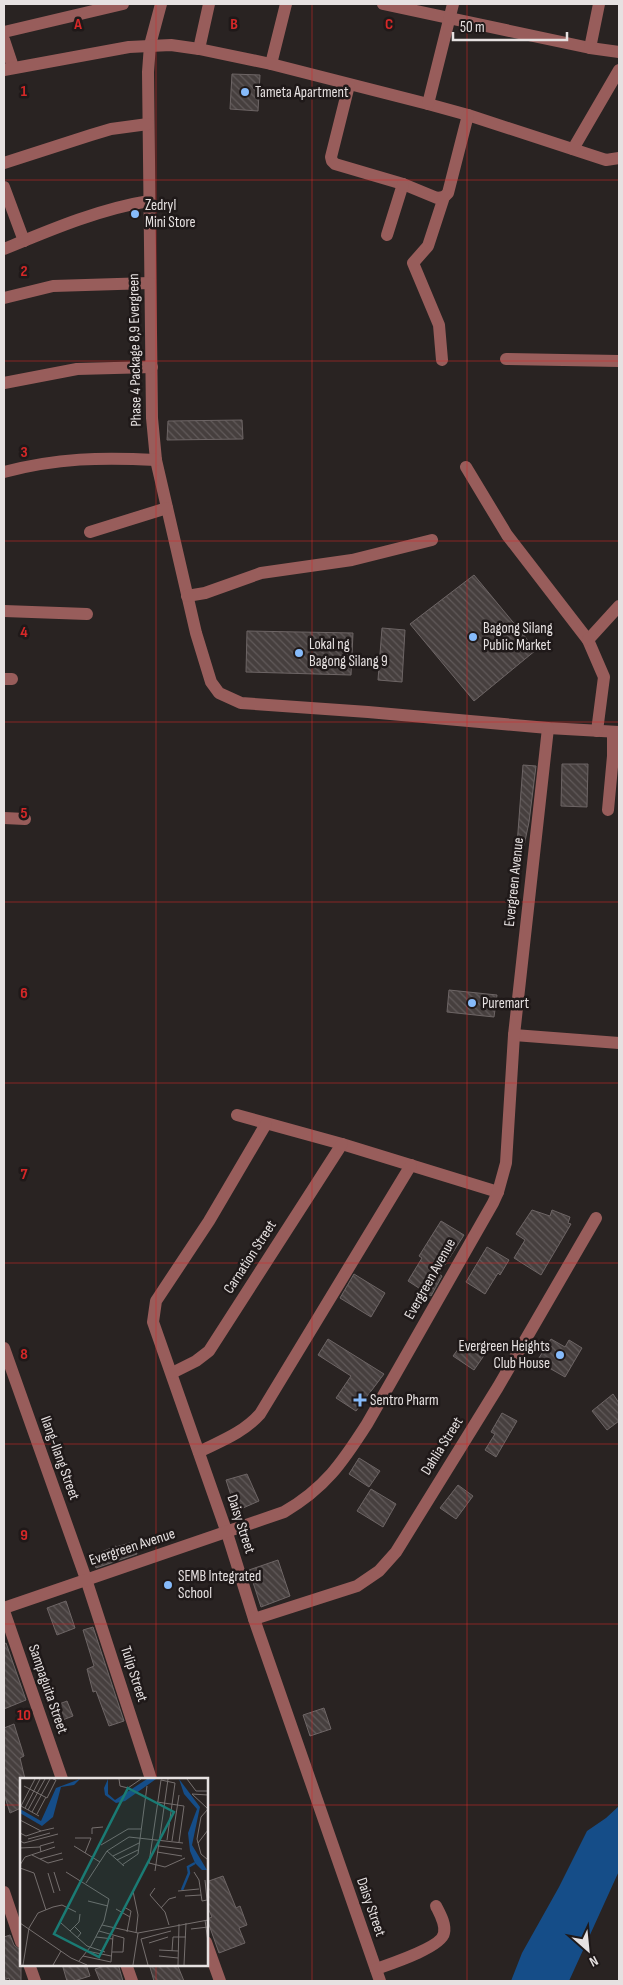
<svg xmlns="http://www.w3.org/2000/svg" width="623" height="1985" font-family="'Sofia Sans Condensed',sans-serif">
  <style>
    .water { fill: #154d88 }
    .building { fill: url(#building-back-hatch); stroke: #6d6565 }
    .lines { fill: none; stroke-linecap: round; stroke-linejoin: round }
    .minor { stroke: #985d5b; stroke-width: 12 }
    .grid { fill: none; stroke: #d62828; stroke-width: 1; stroke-opacity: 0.55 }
    .poi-dot { fill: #86bbfb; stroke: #1f1919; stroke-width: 2 }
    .labels { text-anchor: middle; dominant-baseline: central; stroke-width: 5; stroke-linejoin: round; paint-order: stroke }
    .poi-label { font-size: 15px; fill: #e6e1e1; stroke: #1f1919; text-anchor: start }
    .street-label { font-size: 15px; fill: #e6e1e1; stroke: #1f1919 }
    .inset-river { fill: none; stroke: #154d88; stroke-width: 2.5 }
    .inset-road { fill: none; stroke: #756f6e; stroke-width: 1 }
    .view { fill: #1a7b74; fill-opacity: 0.15; stroke: #1a7b74; stroke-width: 2.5 }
    .inset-edge { fill: none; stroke: #e6e1e1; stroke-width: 2.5 }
    .grid-label { font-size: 16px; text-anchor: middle; font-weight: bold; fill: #d62828; stroke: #1f1919; stroke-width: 5; stroke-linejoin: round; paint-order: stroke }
  </style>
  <defs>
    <pattern id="building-back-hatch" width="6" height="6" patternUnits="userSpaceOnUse" patternTransform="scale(1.25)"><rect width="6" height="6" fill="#463f3e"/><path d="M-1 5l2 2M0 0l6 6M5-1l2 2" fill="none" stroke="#615a5a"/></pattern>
  </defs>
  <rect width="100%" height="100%" fill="#292322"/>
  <path class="water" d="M619 1806V1871L569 1981H511L522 1953 559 1887 587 1831 606 1818Z"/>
  <g class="building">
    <path d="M232 74 260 75 258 111 230 109Z"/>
    <path d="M242 420 243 439 167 440 168 421Z"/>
    <path d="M474 575 536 650 474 701 410 624Z"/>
    <path d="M382 628 405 630 402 682 378 680Z"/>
    <path d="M247 631 353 633 351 675 246 672Z"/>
    <path d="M562 764H588L587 807 561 806Z"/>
    <path d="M523 765 536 766 529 822 524 846 517 845Z"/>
    <path d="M449 990 497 995 494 1017 447 1012Z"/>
    <path d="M532 1210 550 1216 552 1210 570 1217 568 1223 571 1224 541 1275 514 1258 525 1240 516 1234Z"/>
    <path d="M441 1221 464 1235 439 1274 442 1276 431 1296 408 1281 422 1258 419 1256Z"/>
    <path d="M487 1247 509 1260 500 1275 498 1273 485 1294 466 1282Z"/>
    <path d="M354 1274 385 1293 371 1317 340 1298Z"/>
    <path d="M328 1339 384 1374 356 1411 336 1398 351 1376 318 1355Z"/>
    <path d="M551 1339 565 1347 569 1340 582 1348 565 1377 537 1361Z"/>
    <path d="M465 1340 485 1354 474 1370 453 1356Z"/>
    <path d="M613 1394 619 1403V1421L607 1430 592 1411Z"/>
    <path d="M502 1413 517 1421 496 1457 485 1450 495 1434 491 1432Z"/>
    <path d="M359 1458 380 1471 369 1487 349 1474Z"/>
    <path d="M247 1474 259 1501 236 1511 226 1480Z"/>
    <path d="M458 1485 473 1496 456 1519 440 1508Z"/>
    <path d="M371 1489 396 1504 383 1527 357 1511Z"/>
    <path d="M133 1542 137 1554 96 1568 92 1556 116 1546V1547Z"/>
    <path d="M278 1560 290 1596 261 1607 249 1570Z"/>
    <path d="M66 1601 75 1628 57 1635 47 1608Z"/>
    <path d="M93 1627 124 1721 109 1726 96 1691 93 1692 87 1669 94 1666 83 1630Z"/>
    <path d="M6 1643 26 1700 4 1709V1644Z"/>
    <path d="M67 1701 73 1716 60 1721 54 1706Z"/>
    <path d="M324 1708 331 1729 310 1736 303 1715Z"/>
    <path d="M14 1724 24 1756 20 1758 25 1779H21V1808L10 1813 4 1794V1728Z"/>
    <path d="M223 1876 236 1908 240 1906 247 1925 239 1928 245 1943 219 1953 207 1919 212 1917 206 1904V1882Z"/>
    <path d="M10 1935 14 1945 20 1950 21 1955V1981H10L9 1978 4 1980V1937Z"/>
    <path d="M62 1964H86L90 1976 74 1981H67Z"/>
    <path d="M111 1964H118L123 1981H100L95 1969Z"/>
    <path d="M149 1964H177L184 1981H154Z"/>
  </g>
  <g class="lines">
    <g class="minor">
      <path d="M161 4 150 45 148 72 152 418 156 460 196 633 211 682 219 693 241 703 368 712 548 728 619 732"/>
      <path d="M383 4 590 48 619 52"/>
      <path d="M4 32 123 4"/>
      <path d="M4 40 13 67"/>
      <path d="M590 48 599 4"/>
      <path d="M199 49 209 4"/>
      <path d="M271 64 286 4"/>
      <path d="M4 70 129 47 171 45 199 49 271 64 428 104 468 115 606 160 619 158"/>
      <path d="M349 85 331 157 332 161 335 164 403 184 437 198 444 197"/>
      <path d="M428 104 453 4"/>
      <path d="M573 149 619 70"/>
      <path d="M4 163 91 135 111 129 148 124"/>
      <path d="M4 187 24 241"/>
      <path d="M387 235 403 184"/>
      <path d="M4 249C50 230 99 209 149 201"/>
      <path d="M4 298 53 286 150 283"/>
      <path d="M506 359 619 361"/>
      <path d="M442 360 439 325 413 263 428 246 444 197 448 193 468 115"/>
      <path d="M4 383 77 369 152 367"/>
      <path d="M466 467 507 535 588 640 604 677 597 731"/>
      <path d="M4 472C57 458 102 457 156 460"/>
      <path d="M90 532 167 508"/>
      <path d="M187 596 205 593 261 573 352 560 432 540"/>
      <path d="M4 611 87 614"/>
      <path d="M588 640 619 606"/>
      <path d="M4 679H12"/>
      <path d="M608 810 613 756V732"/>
      <path d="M4 818 25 819"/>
      <path d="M514 1035 619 1043"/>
      <path d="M237 1115 342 1144 498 1192"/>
      <path d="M266 1124 209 1221 156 1301 153 1322 227 1533 254 1619 380 1981"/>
      <path d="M4 1348 86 1579 151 1779"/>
      <path d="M172 1373 196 1361 209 1351 342 1144"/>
      <path d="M199 1452C221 1441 243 1433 260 1414L411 1165"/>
      <path d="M4 1608 284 1512C325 1488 342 1463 367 1424L493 1203 498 1192 506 1163 514 1035 548 728"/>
      <path d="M4 1611 62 1779"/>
      <path d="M254 1619 357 1586 379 1571 396 1552 498 1387 596 1218"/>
      <path d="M4 1892 21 1942"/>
      <path d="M206 1942 220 1981"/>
      <path d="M29 1964 35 1981"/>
      <path d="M126 1964 132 1981"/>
      <path d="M376 1969C390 1964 442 1947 444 1933 446 1924 440 1914 436 1906"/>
    </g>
  </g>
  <path class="grid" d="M156 4V1779M312 4V1981M467 4V1981M4 180H619M4 361H619M4 541H619M4 722H619M4 902H619M4 1083H619M4 1263H619M4 1444H619M4 1624H619M4 1805H21M206 1805H619M156 1964V1981"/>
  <g class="poi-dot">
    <circle cx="245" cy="92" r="5"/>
    <circle cx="135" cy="214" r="5"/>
    <circle cx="473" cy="637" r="5"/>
    <circle cx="299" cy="653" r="5"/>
    <circle cx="472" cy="1003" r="5"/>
    <circle cx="560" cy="1355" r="5"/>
    <path d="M357.5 1392.5h5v5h5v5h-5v5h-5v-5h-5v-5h5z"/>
    <circle cx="168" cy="1585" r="5"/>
  </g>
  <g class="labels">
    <g class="poi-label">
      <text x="255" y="92">Tameta Apartment</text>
      <text x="145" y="205">Zedryl<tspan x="145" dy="17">Mini Store</tspan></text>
      <text x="483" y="628">Bagong Silang<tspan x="483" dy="17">Public Market</tspan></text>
      <text x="309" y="644">Lokal ng<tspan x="309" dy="17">Bagong Silang 9</tspan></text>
      <text x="482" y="1003">Puremart</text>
      <text x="550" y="1346" text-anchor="end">Evergreen Heights<tspan x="550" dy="17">Club House</tspan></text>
      <text x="370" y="1400">Sentro Pharm</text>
      <text x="178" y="1576">SEMB Integrated<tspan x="178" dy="17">School</tspan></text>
    </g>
    <g class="street-label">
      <text transform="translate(135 350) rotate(-91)">Phase 4 Package 8,9 Evergreen</text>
      <text transform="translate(514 882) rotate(-84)">Evergreen Avenue</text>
      <text transform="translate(250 1257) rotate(-57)">Carnation Street</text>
      <text transform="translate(430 1279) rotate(-61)">Evergreen Avenue</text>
      <text transform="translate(442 1446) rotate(-58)">Dahlia Street</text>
      <text transform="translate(60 1458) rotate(70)">Ilang-Ilang Street</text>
      <text transform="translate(241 1524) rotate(72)">Daisy Street</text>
      <text transform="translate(132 1547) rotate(-18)">Evergreen Avenue</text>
      <text transform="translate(134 1674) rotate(72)">Tulip Street</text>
      <text transform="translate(48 1689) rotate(71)">Sampaguita Street</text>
      <text transform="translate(371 1907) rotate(71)">Daisy Street</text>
    </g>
  </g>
  <g transform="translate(20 1778)">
    <rect width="188" height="188" fill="#292322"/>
    <path d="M60 1 54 7 41 9 33 39 22 48 0 35V31L21 43 36 10ZM88 1V16L95 22 127 1H136L105 23 96 25 85 17 84 10ZM159 1 180 29 172 67 187 92H182L175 85 170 73 168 55 177 31 164 16Z" fill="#154d88"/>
    <path class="inset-river" d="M162 112 169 95 168 89 175 85"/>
    <path class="inset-road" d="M15 1 1 28 19 38M99 1 100 8 108 10 121 1M167 1 176 13H188M4 8 27 20 36 2 33 1M172 16 187 30M172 16 188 17M137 24 164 28 159 64M5 30 20 1M188 31 181 39 177 61 181 76 188 82M8 32 25 1M12 34 30 1M17 36 26 19M0 42 21 53 34 50M0 55 6 58 21 53M72 56V50L83 49M55 60H71L65 75M8 61 30 55M147 62 155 5 141 2 129 85 145 89 165 80M0 63 4 65 38 56M152 63 159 17M178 65 188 52M81 67 108 51H121M54 68 80 84M139 68 162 71M0 70 20 69M87 73 104 88M21 74 20 68 34 64M137 74 162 78M12 77 28 85 43 81M93 78 119 65M20 81 42 75M97 82 118 72M0 87 5 79 35 69M102 87 118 76 127 8M0 90 14 95 26 132M135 93 148 1M34 94 40 113M46 94 89 121 84 143 71 168 59 183M174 94 179 102 182 123 187 122 185 102M28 95 34 115M66 105 87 73 109 59 163 65M135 110 130 117 145 134 149 147M113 113 118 137 116 155M158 113 179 111M165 118 181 117M68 123 88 128M104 129 111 133 107 154M141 130 149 121 156 119M96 131 110 139M185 142 188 164M0 145 51 180 67 187M41 145 67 168 85 174M82 147 118 155 188 142M54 148 61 155 57 160M9 150 18 135 33 129 42 127 56 134M171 151 188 149M50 153 59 144 60 136M79 153 104 160 103 174H92M76 159 93 161M129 165 148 159M139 172 158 173M67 173 91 178M152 173 153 159H166M63 178 91 184 93 158M139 178 158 180M3 187 9 150M33 187 41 173M113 187 118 155M128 187 121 161 151 153M158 187 159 146M164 187 166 145"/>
    <path class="view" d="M108 10 154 34 79 179 34 156Z"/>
    <rect width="188" height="188" class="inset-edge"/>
  </g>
  <g class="grid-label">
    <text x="78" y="29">A</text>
    <text x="234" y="29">B</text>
    <text x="389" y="29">C</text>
    <text x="24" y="96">1</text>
    <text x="24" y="276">2</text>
    <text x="24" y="457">3</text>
    <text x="24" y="637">4</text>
    <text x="24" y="818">5</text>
    <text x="24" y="998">6</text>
    <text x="24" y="1179">7</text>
    <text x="24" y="1359">8</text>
    <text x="24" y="1540">9</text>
    <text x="24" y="1720">10</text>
  </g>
  <rect width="623" height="1985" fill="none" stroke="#e6e1e1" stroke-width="10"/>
  <g transform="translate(588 1950) rotate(153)" stroke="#1f1919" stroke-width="4" paint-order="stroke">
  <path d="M0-4L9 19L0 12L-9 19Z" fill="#e6e1e1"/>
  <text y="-8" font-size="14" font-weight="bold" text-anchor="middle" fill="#e6e1e1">N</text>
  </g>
  <path d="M453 32v8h114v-8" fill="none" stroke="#e6e1e1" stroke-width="2.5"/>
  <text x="460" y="32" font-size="15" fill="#e6e1e1" stroke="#1f1919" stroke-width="4" paint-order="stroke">50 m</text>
</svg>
